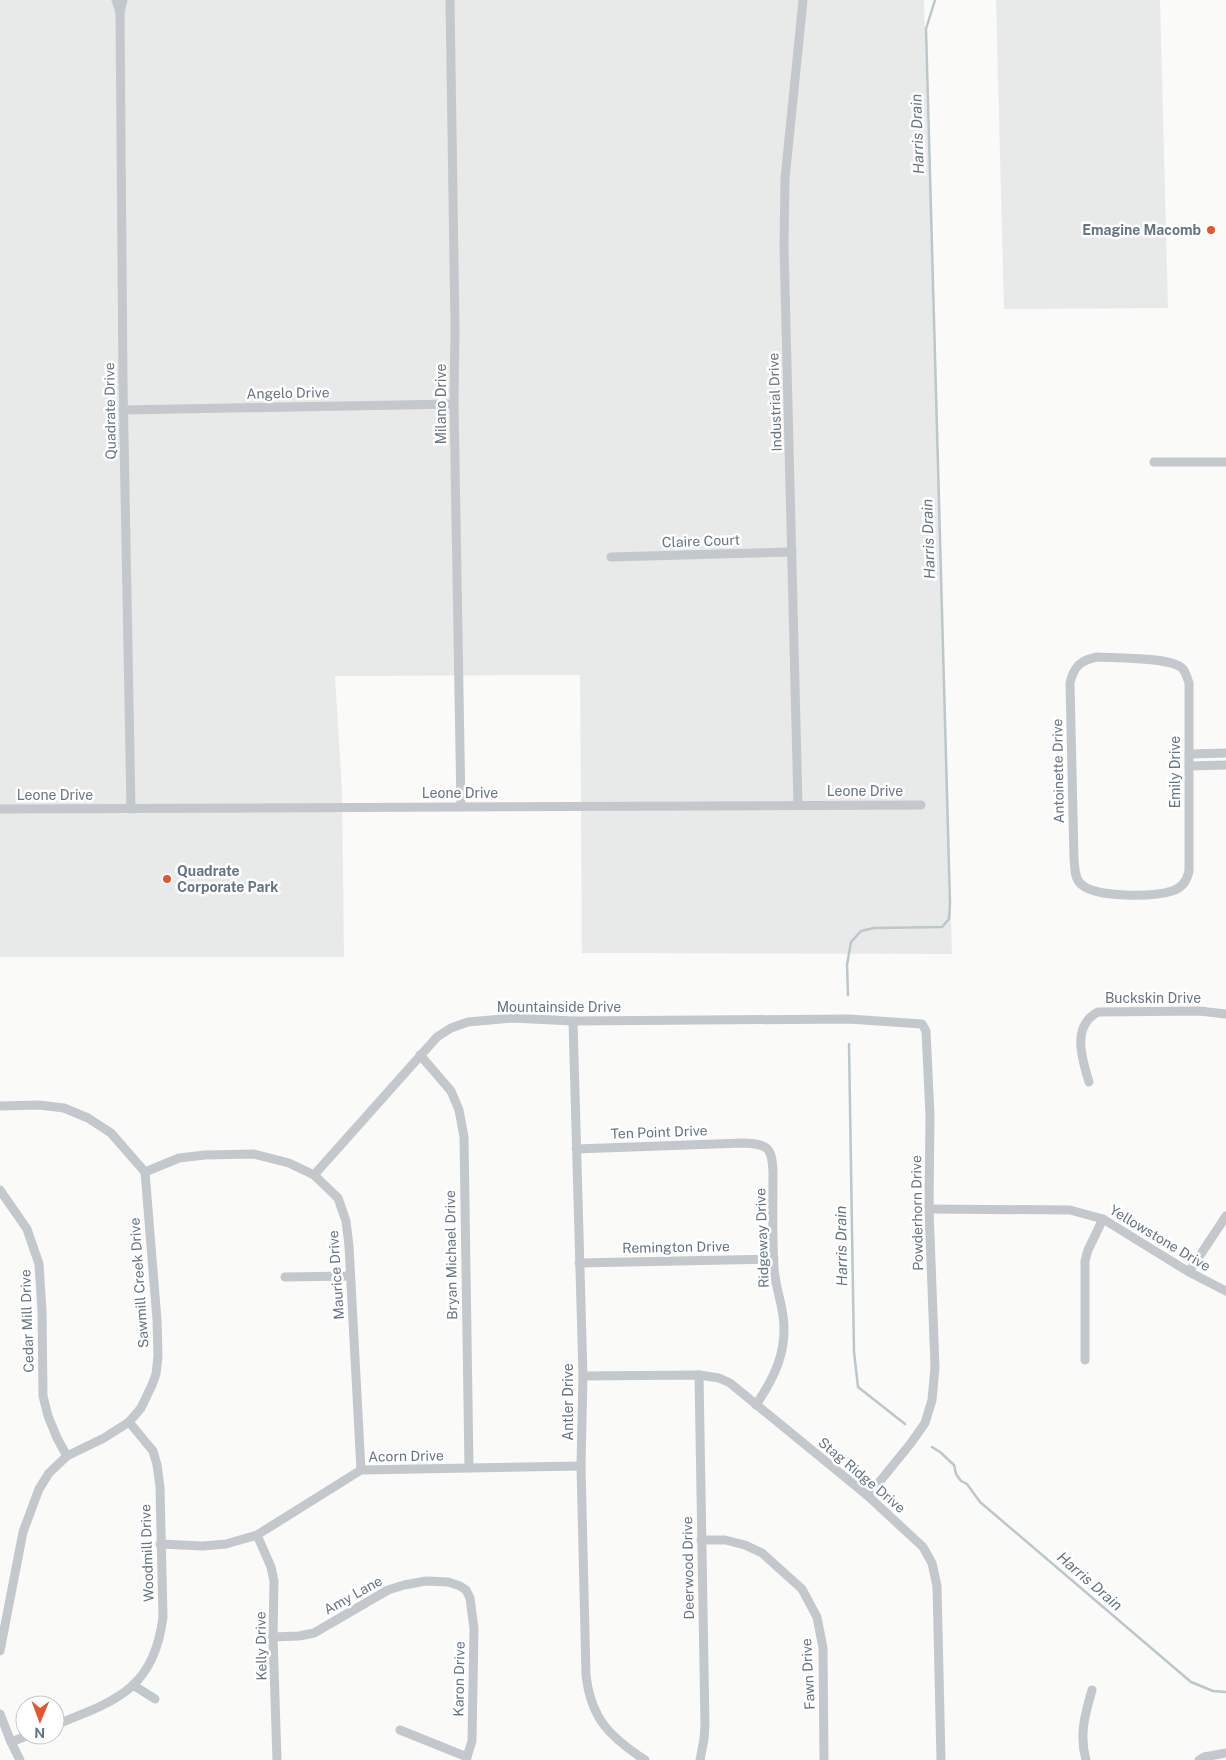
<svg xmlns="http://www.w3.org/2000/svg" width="1226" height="1760" font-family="'Public Sans',sans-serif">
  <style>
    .built { fill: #e8e9e9 }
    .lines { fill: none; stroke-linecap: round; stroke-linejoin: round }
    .stream { stroke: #bbc7cb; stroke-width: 2.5 }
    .minor { stroke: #c3c8cc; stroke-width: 9 }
    .poi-dot { fill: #e4572e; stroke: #fff; stroke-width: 2 }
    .labels { text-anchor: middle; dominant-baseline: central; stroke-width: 5; stroke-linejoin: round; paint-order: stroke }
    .poi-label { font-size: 14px; font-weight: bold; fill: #657683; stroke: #fff; text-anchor: end }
    .street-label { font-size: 14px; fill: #657683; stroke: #fff }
    .water-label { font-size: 15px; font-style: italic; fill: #60757c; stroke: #fff }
  </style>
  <rect width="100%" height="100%" fill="#fafaf8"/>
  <g class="built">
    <path d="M0 0H924L952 954 582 953 580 675 335 676 342 791 344 957H0Z"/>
    <path d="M996 0H1160L1168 308 1004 309Z"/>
  </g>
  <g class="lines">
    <g class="stream">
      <path d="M848 995 847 965 851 942 861 931 874 928 942 927 949 919 950 903 926 29 935 0"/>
      <path d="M849 1044 854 1352 858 1387 905 1424"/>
      <path d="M932 1447 940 1452 954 1465 956 1474 961 1481 967 1484 980 1502 1191 1682 1213 1691 1226 1692"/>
    </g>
    <g class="minor">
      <path d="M116 0 120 12 123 0"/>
      <path d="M450 0 455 328 454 404 461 807"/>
      <path d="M120 12 123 384 131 809"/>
      <path d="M123 410 454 404"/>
      <path d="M1154 462H1226"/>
      <path d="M611 557 792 552"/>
      <path d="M1097 657C1115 658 1170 657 1182 668 1186 672 1187 678 1189 683V871C1187 881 1182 888 1172 891 1154 897 1095 898 1081 884 1074 878 1075 867 1074 859L1070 683C1074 666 1081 660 1097 657Z"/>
      <path d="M1189 754 1226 753"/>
      <path d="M1189 766 1226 765"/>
      <path d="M798 805 784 246 785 179 803 0"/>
      <path d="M0 809 921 805"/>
      <path d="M573 1021 583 1376 581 1466 586 1675C591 1719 610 1737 645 1760"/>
      <path d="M420 1055 451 1091 459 1110 464 1137 469 1468"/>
      <path d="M1089 1082C1082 1059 1071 1026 1098 1012L1199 1011 1226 1014"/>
      <path d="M0 1106 39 1105 64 1108 88 1118 111 1133 145 1172 157 1320 158 1356 156 1374 152 1385 141 1408 129 1422 104 1438 67 1456 49 1473 39 1489 23 1532 0 1651"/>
      <path d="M576 1149 743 1143C768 1144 772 1147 773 1172 773 1204 772 1236 774 1268 775 1284 781 1300 783 1316 788 1351 774 1378 756 1405"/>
      <path d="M145 1172 179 1158 205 1155 254 1154 289 1163 314 1175 338 1198 346 1221 349 1246 361 1470"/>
      <path d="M314 1175 437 1037 451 1028 468 1022 512 1018 573 1021 849 1019 922 1024 926 1031 930 1115 929 1209 935 1367 932 1400 925 1423 911 1443 868 1496"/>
      <path d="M0 1190 27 1229 39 1264 42 1311 43 1396 48 1416 57 1438 67 1456"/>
      <path d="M929 1209 1070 1210 1103 1219 1189 1272 1226 1291"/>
      <path d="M579 1263 774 1259"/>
      <path d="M1189 1272 1226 1216"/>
      <path d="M285 1277 350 1276"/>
      <path d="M1085 1360V1261L1088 1250 1103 1219"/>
      <path d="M699 1375 705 1725 704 1739 700 1760"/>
      <path d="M583 1376 699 1375 719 1378 730 1383 868 1496 923 1547 932 1563 937 1586 941 1760"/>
      <path d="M257 1535 271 1567 274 1581 273 1637 277 1760"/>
      <path d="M701 1540H725L745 1545 762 1553 802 1589 817 1617 823 1648 824 1760"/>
      <path d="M160 1544 203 1546 226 1544 257 1535 361 1470 581 1466"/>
      <path d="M273 1637 299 1636 314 1633 388 1590 404 1585 426 1581 448 1582 460 1586 466 1590 470 1598 474 1629 472 1741 466 1760"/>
      <path d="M133 1685 155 1699"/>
      <path d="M0 1714 11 1742 20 1760"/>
      <path d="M55 1725C115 1701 154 1690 163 1617L160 1487 157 1465 153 1451 129 1422"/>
      <path d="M400 1730 467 1757"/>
      <path d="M11 1742 29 1735"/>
      <path d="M1086 1760C1079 1735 1085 1714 1092 1690"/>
      <path d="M1199 1760 1204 1757 1226 1753"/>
    </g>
  </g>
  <g class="poi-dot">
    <circle cx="1211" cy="230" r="5"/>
    <circle cx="167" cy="879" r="5"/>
  </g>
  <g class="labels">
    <g class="poi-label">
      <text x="1201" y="230">Emagine Macomb</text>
      <text x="177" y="871" text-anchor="start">Quadrate<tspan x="177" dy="16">Corporate Park</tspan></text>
    </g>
    <g class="street-label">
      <text transform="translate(288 393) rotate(-1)">Angelo Drive</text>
      <text transform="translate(775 402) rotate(-92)">Industrial Drive</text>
      <text transform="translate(441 404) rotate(-90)">Milano Drive</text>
      <text transform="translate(110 411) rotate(-91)">Quadrate Drive</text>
      <text transform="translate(701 541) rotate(-2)">Claire Court</text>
      <text transform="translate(1058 771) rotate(-91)">Antoinette Drive</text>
      <text transform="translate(1175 772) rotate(-90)">Emily Drive</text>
      <text x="865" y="791">Leone Drive</text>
      <text x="460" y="793">Leone Drive</text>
      <text x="55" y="795">Leone Drive</text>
      <text x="1153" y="998">Buckskin Drive</text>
      <text x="559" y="1007">Mountainside Drive</text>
      <text transform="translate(659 1132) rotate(-2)">Ten Point Drive</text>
      <text transform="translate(917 1213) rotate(-91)">Powderhorn Drive</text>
      <text transform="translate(762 1238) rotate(-92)">Ridgeway Drive</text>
      <text transform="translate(1160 1238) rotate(31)">Yellowstone Drive</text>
      <text transform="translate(676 1247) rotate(-1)">Remington Drive</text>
      <text transform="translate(451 1255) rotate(-91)">Bryan Michael Drive</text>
      <text transform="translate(336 1275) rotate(-94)">Maurice Drive</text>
      <text transform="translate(139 1283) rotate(-94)">Sawmill Creek Drive</text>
      <text transform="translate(27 1321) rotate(-92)">Cedar Mill Drive</text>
      <text transform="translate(568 1402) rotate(-90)">Antler Drive</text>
      <text transform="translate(406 1456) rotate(-1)">Acorn Drive</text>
      <text transform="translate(862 1475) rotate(40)">Stag Ridge Drive</text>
      <text transform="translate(147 1553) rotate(-92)">Woodmill Drive</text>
      <text transform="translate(688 1568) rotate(-91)">Deerwood Drive</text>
      <text transform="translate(353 1595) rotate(-29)">Amy Lane</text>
      <text transform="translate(261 1646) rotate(-91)">Kelly Drive</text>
      <text transform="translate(808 1674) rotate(-93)">Fawn Drive</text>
      <text transform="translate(459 1679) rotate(-89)">Karon Drive</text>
    </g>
    <g class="water-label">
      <text transform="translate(917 134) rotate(-92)">Harris Drain</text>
      <text transform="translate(928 539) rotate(-92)">Harris Drain</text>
      <text transform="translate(841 1246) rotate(-91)">Harris Drain</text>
      <text transform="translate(1090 1581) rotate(41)">Harris Drain</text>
    </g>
  </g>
  <g transform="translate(40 1720) rotate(181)"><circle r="24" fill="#ffffff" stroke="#c1c8cd"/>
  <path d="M0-4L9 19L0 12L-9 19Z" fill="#e4572e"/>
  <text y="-8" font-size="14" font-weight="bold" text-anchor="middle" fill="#657683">N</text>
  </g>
</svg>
